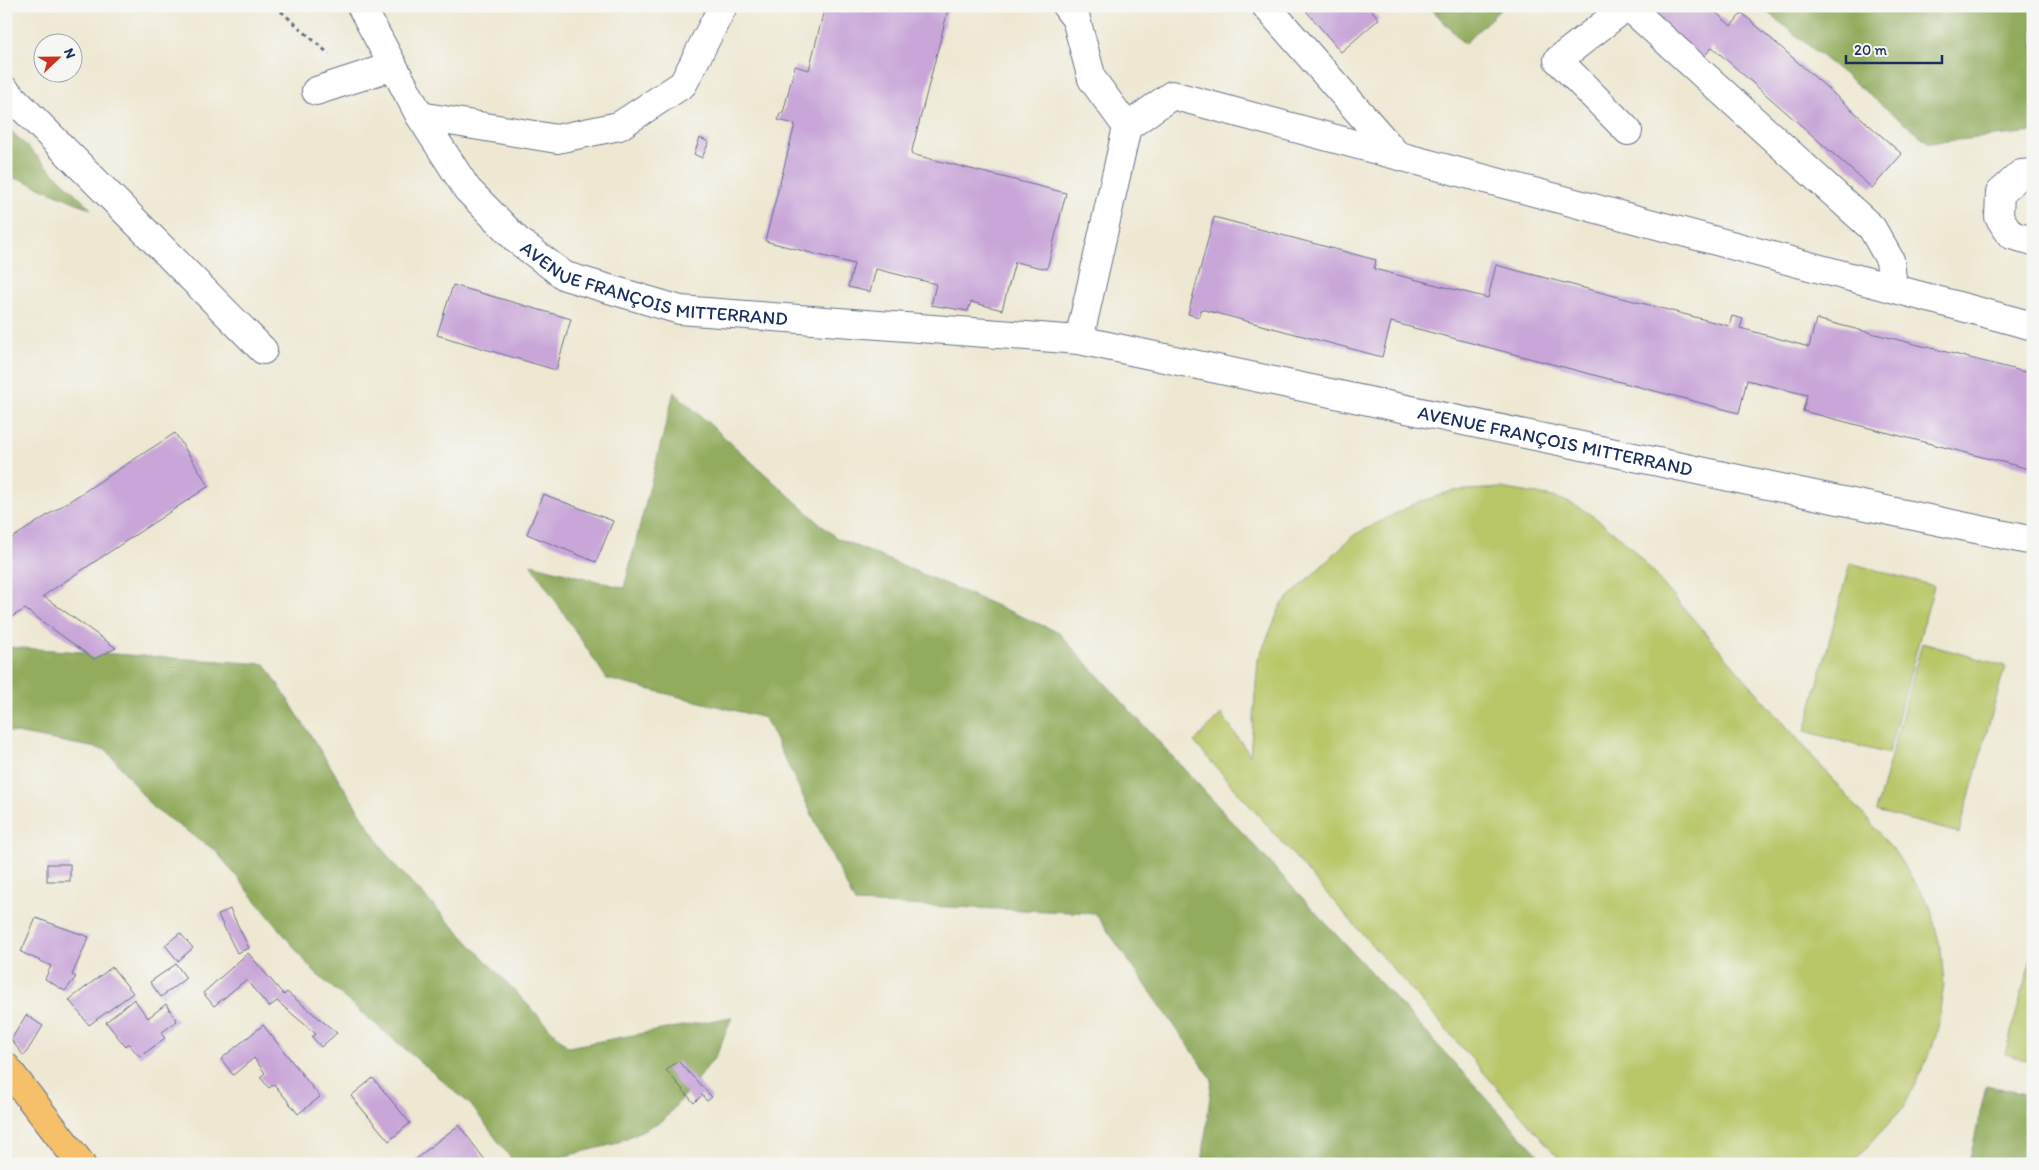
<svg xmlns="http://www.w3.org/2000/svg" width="2039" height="1170" font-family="Itim,sans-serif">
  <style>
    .green { fill: #b9c769; stroke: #6a7b64 }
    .forest { fill: #92ac5d; stroke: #566e5e }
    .building { fill: #c8a6d8 }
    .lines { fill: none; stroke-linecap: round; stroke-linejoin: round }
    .minor-casing { stroke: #657087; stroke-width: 30 }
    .major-casing { stroke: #657087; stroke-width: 30 }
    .path { stroke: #657087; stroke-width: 3; stroke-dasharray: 4 4; stroke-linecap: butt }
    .minor { stroke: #fff; stroke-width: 28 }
    .major { stroke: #f6c06b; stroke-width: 28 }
    .labels { text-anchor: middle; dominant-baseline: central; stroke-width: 4; stroke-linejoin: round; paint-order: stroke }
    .street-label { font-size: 19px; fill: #1b2f5e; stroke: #f6f6f2 }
  </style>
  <rect width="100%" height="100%" fill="#f6f6f2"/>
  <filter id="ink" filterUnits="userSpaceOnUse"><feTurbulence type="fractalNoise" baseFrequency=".02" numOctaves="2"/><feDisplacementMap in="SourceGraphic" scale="10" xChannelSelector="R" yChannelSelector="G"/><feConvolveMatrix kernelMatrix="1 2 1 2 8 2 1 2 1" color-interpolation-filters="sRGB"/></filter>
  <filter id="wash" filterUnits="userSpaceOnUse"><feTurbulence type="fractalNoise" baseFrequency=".0096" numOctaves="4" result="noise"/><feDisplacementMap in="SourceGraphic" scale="20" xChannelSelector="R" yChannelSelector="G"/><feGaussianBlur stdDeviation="1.12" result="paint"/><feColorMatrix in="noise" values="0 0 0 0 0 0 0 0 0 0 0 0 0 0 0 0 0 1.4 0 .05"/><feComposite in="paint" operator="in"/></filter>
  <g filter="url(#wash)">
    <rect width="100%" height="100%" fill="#eee8d2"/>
    <g class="green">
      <path d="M1501 488C1525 493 1554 494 1576 506 1596 516 1612 531 1629 545L1893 849 1930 906 1941 950 1944 984 1936 1036 1929 1055 1904 1107 1851 1164H1564L1194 742 1221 714 1250 755 1258 660 1281 605 1354 535 1414 504 1452 491Z"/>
      <path d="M1850 563 1934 586 1888 754 1805 731Z"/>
      <path d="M1922 643 2005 666 1959 833 1876 811Z"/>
      <path d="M2033 952V1062L2005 1054Z"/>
    </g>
    <g class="forest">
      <path d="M1429 6H1504L1464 44Z"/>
      <path d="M1760 6H2033V132L1929 143Z"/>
      <path d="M6 126 91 209 23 180 6 177Z"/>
      <path d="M674 392 835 537 1058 632 1547 1164H1202L1212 1079 1095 913 855 903 765 718 607 679 531 564 624 588Z"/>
      <path d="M6 647 265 664 391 861 568 1047 732 1017 716 1056 664 1120 614 1144 533 1164H515L471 1105 314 972 216 851 153 808 107 750 6 731Z"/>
      <path d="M1986 1085 2033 1096V1164H1969Z"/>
    </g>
    <g id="blocks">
      <g class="building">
        <path d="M825 6H949L911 154 1066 193 1047 269 1015 262 1002 310 971 302 968 311 931 305 936 284 876 269 870 292 848 287 854 264 765 241 795 124 778 120 780 113H783L795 66 809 70Z"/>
        <path d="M1302 6H1368L1379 19 1341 52Z"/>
        <path d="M1639 6H1709L1731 26 1742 13 1902 154 1872 188 1712 47 1701 60Z"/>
        <path d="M700 138 709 142 702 158 694 154Z"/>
        <path d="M1214 217 1376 260 1374 269 1488 298 1496 265 1729 326 1732 316 1743 319 1740 328 1809 347 1816 319 2033 374V470L1803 411 1807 395 1747 380 1739 413 1391 322 1382 357 1201 309 1199 317 1188 314Z"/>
        <path d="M453 285 571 319 556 370 437 335Z"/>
        <path d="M175 433 209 486 43 596 116 648 94 659 25 609 6 620V542Z"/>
        <path d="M543 494 613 521 596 562 527 534Z"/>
        <rect x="47" y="864" width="23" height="17"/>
        <path d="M230 909 249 948 237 953 218 915Z"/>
        <path d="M36 918 89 937 72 975 76 977 65 991 45 979 51 966 21 952Z"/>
        <path d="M180 933 193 948 178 961 165 945Z"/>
        <path d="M248 953 284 995 287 992 337 1033 321 1047 312 1037 316 1034 277 1001 269 1007 246 980 214 1006 203 993Z"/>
        <path d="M176 964 186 978 161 997 150 982Z"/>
        <path d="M112 967 133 993 89 1025 69 1000Z"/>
        <path d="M134 999 148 1018 166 1004 177 1021 161 1033 165 1038 140 1057 128 1043 125 1046 106 1022Z"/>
        <path d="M26 1015 43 1026 24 1056 11 1040Z"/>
        <path d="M263 1025 320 1097 298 1114 274 1084 269 1088 260 1077 265 1073 254 1058 233 1075 221 1059Z"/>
        <path d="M678 1061 712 1097 707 1101 702 1095 694 1103 666 1070Z"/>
        <path d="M373 1078 410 1123 389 1141 351 1096Z"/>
        <path d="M459 1125 488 1164H410L439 1140Z"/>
      </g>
    </g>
  </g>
  <g filter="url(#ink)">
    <use href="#blocks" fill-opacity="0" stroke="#657087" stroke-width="1"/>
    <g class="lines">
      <g class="minor-casing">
        <g id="minor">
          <path id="s1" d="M361 6 420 116 467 189 517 240 565 276 680 310 1079 340 2033 541"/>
          <path d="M1066 6 1076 19 1092 79 1127 127"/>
          <path d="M1266 6 1395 153"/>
          <path d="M1627 6 1558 60 1628 131"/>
          <path d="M1628 6 1872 228 1890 260 1893 288"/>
          <path d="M6 91 263 350"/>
          <path d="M316 91 393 66"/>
          <path d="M420 116 557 139 619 126 683 84 723 6"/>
          <path d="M2033 173 2021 174 2000 193 1999 217 2011 235 2033 241"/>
          <path d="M1079 340 1127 127 1172 95 2033 326"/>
        </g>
      </g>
      <g class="major-casing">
        <path id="major" d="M6 1067 81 1164"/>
      </g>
      <path class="path" d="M275 6 329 54"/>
      <use href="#minor" class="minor"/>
      <use href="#major" class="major"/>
    </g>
  </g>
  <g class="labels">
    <g class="street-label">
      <text stroke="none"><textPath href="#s1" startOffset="431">AVENUE FRANÇOIS MITTERRAND</textPath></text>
      <text stroke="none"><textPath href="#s1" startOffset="1350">AVENUE FRANÇOIS MITTERRAND</textPath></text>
    </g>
  </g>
  <rect width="2039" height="1170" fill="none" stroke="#f6f6f2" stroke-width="25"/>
  <g transform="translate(58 58) rotate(68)"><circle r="24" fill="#f6f6f2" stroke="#9ea6b7"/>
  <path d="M0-4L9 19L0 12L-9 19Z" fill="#c8321e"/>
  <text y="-8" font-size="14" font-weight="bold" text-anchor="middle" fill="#1b2f5e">N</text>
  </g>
  <path d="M1846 55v8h96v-8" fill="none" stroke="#1b2f5e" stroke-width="2.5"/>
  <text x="1854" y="55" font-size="15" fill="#1b2f5e" stroke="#f6f6f2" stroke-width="4" paint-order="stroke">20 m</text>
</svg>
